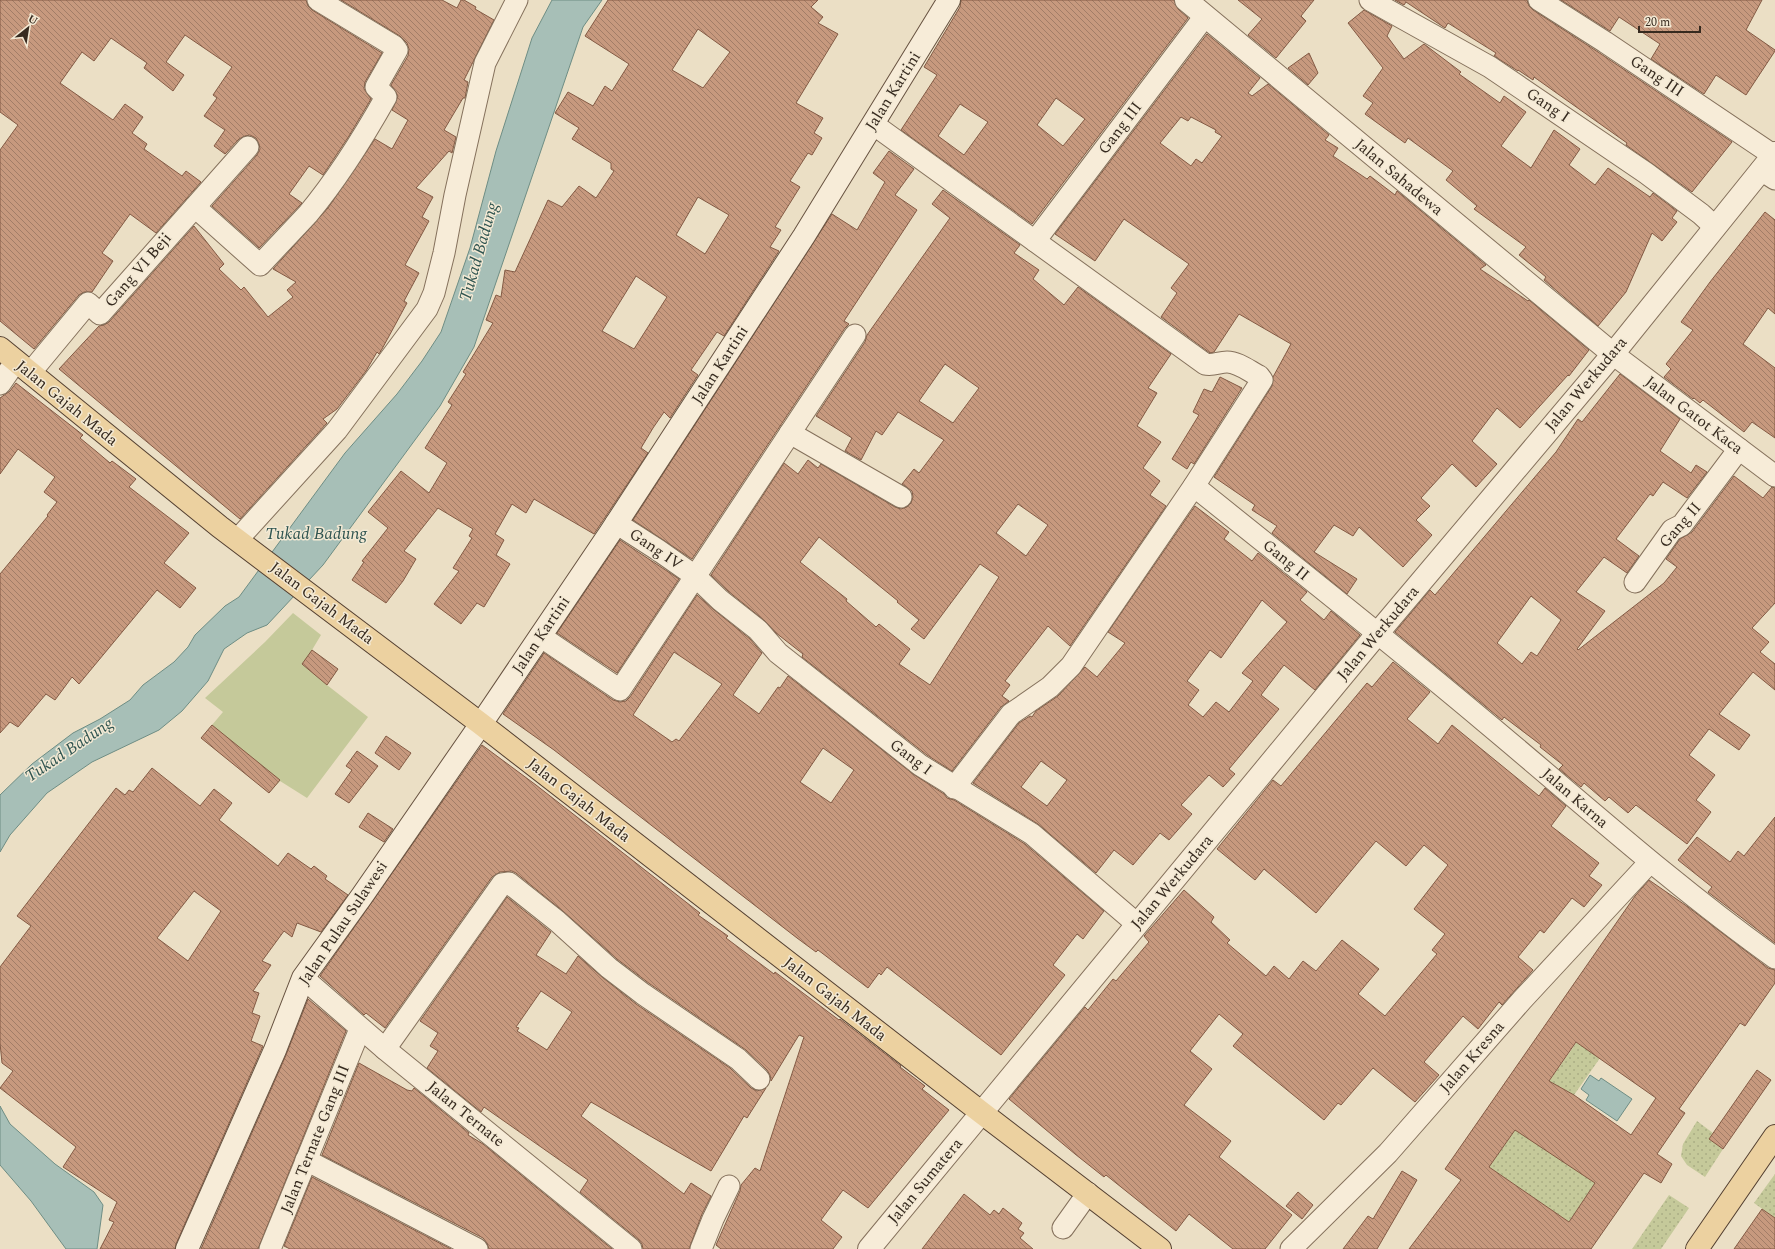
<svg xmlns="http://www.w3.org/2000/svg" width="1775" height="1249" font-family="Spectral,serif">
  <style>
    .grass { fill: url(#grass-dots) }
    .park { fill: #c5c99a }
    .water { fill: #a7bfb7; stroke: #6e8d84 }
    .building { fill: url(#building-back-hatch); stroke: #835a44; fill-rule: evenodd }
    .lines { fill: none; stroke-linecap: round; stroke-linejoin: round }
    .minor-casing { stroke: #85715c; stroke-width: 23 }
    .tertiary-casing { stroke: #85715c; stroke-width: 24 }
    .secondary-casing { stroke: #675240; stroke-width: 24 }
    .primary-casing { stroke: #533f30; stroke-width: 24 }
    .minor { stroke: #f7ecd8; stroke-width: 21 }
    .tertiary { stroke: #f7ecd8; stroke-width: 22 }
    .secondary { stroke: #f7ecd8; stroke-width: 22 }
    .primary { stroke: #ecd1a0; stroke-width: 22 }
    .labels { text-anchor: middle; dominant-baseline: central; stroke-width: 3; stroke-linejoin: round; paint-order: stroke }
    .street-label { font-size: 16px; fill: #362a1f; stroke: #f3e9d4 }
    .water-label { font-size: 17px; font-style: italic; fill: #305551; stroke: #f3e9d4 }
  </style>
  <defs>
    <pattern id="grass-dots" width="8" height="8" patternUnits="userSpaceOnUse"><rect width="8" height="8" fill="#c5c99a"/><path d="M2 2h.1M6 6h.1" fill="none" stroke="#aaad84" stroke-width="1.8" stroke-linecap="round"/></pattern>
    <pattern id="building-back-hatch" width="6" height="6" patternUnits="userSpaceOnUse"><rect width="6" height="6" fill="#c7997e"/><path d="M-1 5l2 2M0 0l6 6M5-1l2 2" fill="none" stroke="#a27d67"/></pattern>
  </defs>
  <rect width="100%" height="100%" fill="#ebdfc5"/>
  <g class="grass">
    <path d="M1581 1036 1605 1051 1574 1095 1595 1183 1569 1222 1489 1167Z"/>
    <path d="M1697 1121 1713 1133 1709 1139 1723 1149 1705 1177 1687 1165 1681 1156 1683 1144Z"/>
    <path d="M1775 1174V1218L1754 1203Z"/>
    <path d="M1669 1195 1689 1208 1661 1249H1632Z"/>
  </g>
  <path class="park" d="M293 613 321 635 312 650 338 669 327 685 368 717 307 798 280 781 269 793 201 738 223 712 205 698 265 642Z"/>
  <g class="water">
    <path d="M552 0H602L583 27 474 347 440 406 323 565 267 625 247 633 224 649 208 681 182 711 159 730 92 762 47 793 10 835 0 852V795L32 764 73 733 100 719 130 700 143 685 174 662 188 647 195 635 225 606 239 597 345 453 397 394 422 361 441 332 470 248 496 151 532 38Z"/>
    <path d="M1590 1075 1599 1081 1601 1078 1632 1099 1617 1121 1586 1100 1589 1095 1581 1089Z"/>
    <path d="M0 1106 10 1124 55 1164 94 1192 103 1205 97 1249H66L31 1201 0 1165Z"/>
  </g>
  <g class="building">
    <path d="M0 0H306L308 6 312 10 382 53 365 82 364 89 371 99 349 136 323 175 309 166 289 194 302 203 259 248 212 206 257 155 260 149 259 144 256 138 250 135 245 136 239 139 225 154 214 146 225 130 204 116 217 98 213 95 232 67 185 35 166 62 184 75 173 91 144 68 147 63 111 38 94 61 82 52 60 83 113 120 125 104 143 117 132 133 147 144 144 149 182 176 186 171 201 182 156 233 130 214 102 253 113 261 92 292H84L79 295 34 349 0 321V150L18 125 0 112Z"/>
    <path d="M341 0H442L457 8 461 0H464L476 7 475 9 494 20 464 80 468 82 465 98H463L444 130 456 137 452 153 449 151 416 188 433 197 422 217 429 221 405 265 419 273 404 301 407 303 382 349 379 354 377 352 366 371 337 409 323 419 327 423 240 519 59 369 99 326 104 325 109 322 194 226 224 264 219 269 241 290 244 287 268 317 293 297 287 290 296 282 273 269 328 208 375 139 392 149 408 120 392 110 398 96 391 85 408 56 409 49 407 43 400 36Z"/>
    <path d="M608 0H818L811 7 823 17 818 23 838 34 796 103 823 118 814 133 822 138 812 155 808 153 790 181 800 187 775 227 781 230 770 247 779 251 724 336 717 332 691 370 698 375 670 418 664 412 653 428 641 448 648 453 594 534 534 499 526 513 512 504 495 534 504 540 496 555 510 564 484 607 477 603 461 624 434 604 459 571 453 568 472 538 469 536 473 529 438 508 404 551 416 559 403 581 386 603 352 580 364 562 362 561 388 528 368 512 401 471 429 493 447 463 425 448 452 405 448 402 466 374 463 372 493 323 486 320 496 295 501 297 505 270 515 272 548 200 562 207 579 186 596 198 614 171 611 169V163L572 139 579 128 555 113 568 92 593 106 605 86 612 91 629 64 585 36ZM698 29 730 52 703 88 672 70ZM698 197 729 215 705 254 676 235ZM636 276 667 297 634 349 602 331Z"/>
    <path d="M961 0H1174L1178 9 1188 18 1032 224 901 130 937 75 924 67 960 7ZM1056 98 1085 119 1063 146 1037 125ZM960 104 988 122 964 155 938 136Z"/>
    <path d="M1238 0H1314L1301 16 1306 21 1276 58 1248 35 1262 19Z"/>
    <path d="M1395 0H1527L1529 6 1533 10 1598 52 1732 142 1692 192 1626 145 1627 143 1534 77 1533 80 1518 70V71L1494 56 1496 53 1448 23 1445 28 1406 2 1404 5Z"/>
    <path d="M1561 0H1762L1746 30 1775 50V51L1746 95 1716 75 1704 94 1651 59 1660 44 1619 17 1610 31Z"/>
    <path d="M1364 10 1392 26 1387 36 1404 59 1424 44 1461 72 1459 74 1500 103 1504 96 1526 112 1501 146 1531 168 1554 130 1580 149 1569 165 1595 185 1608 168 1650 197 1653 193 1677 211 1672 218 1677 222 1662 241 1652 233 1626 292 1598 326 1544 280 1546 277 1519 255 1526 247 1474 209 1477 206 1446 180 1453 171 1408 138 1405 143 1365 114 1373 103 1363 96 1383 68 1348 23Z"/>
    <path d="M1207 34 1260 78 1248 93 1252 96 1268 84 1329 135 1325 140 1338 148 1333 156 1367 179 1370 176 1395 195 1397 191 1486 265 1480 269 1528 301 1529 300 1589 350 1569 376 1568 375 1520 428 1497 408 1472 441 1497 464 1476 487 1452 464 1421 498 1430 506 1416 520 1432 535 1403 567 1359 527 1353 536 1334 525 1314 552 1357 579 1347 594 1272 533 1277 526 1252 510 1255 505 1214 477 1272 386 1273 377 1291 344 1239 314 1214 352 1210 353 1161 317 1177 293 1171 288 1189 264 1124 219 1095 261 1055 234ZM1181 117 1188 121 1191 117 1216 130 1215 132 1222 136 1202 163 1196 159 1191 166 1160 143Z"/>
    <path d="M1309 53 1318 73 1308 85 1288 68Z"/>
    <path d="M889 151 914 169 895 195 917 210 844 321 849 324 845 328 692 559 633 520 832 214 857 230 885 182 873 173Z"/>
    <path d="M943 190 1020 245 1014 253 1039 270 1033 279 1064 305 1078 287 1171 354 1148 388 1157 393 1137 426 1161 442 1143 468 1160 481 1150 495 1166 506 1070 646 1048 626 1005 681 1010 685 1002 696 1009 701 1001 707 952 771 927 755 802 657 803 654 776 633 765 621 728 591 711 575 784 463 798 474 808 460 818 468 821 464 895 507 901 509 907 507 911 503 913 497 912 491 902 484 914 469 919 473 944 440 898 412 882 435 876 431 861 460 845 451 852 438 816 416 865 342 867 335 950 218 932 204ZM945 364 979 388 953 423 919 401ZM1018 504 1048 525 1026 556 996 533ZM819 537 898 601 897 602 919 620 911 629 924 639 980 564 999 577 930 685 899 664 910 649 879 624 876 627 846 601 847 599 800 562Z"/>
    <path d="M1765 212 1775 220V314L1768 308 1743 344 1775 368V438L1752 422 1744 432 1703 400 1700 403 1694 398 1693 399 1664 377 1671 369 1666 364 1693 330 1681 322 1710 282Z"/>
    <path d="M1620 374 1680 419 1660 451 1691 473 1696 465 1707 472 1687 498 1663 482 1653 496 1650 494 1616 539 1639 556 1627 573 1604 557 1576 592 1605 611 1577 649 1578 650 1664 583 1677 567 1666 559 1680 539 1692 532 1734 476 1763 498 1772 487 1775 488V603L1752 628 1769 642 1760 652 1775 664V690L1753 672 1719 714 1750 735 1739 750 1709 729 1689 755 1715 775 1696 800 1711 812 1687 844 1636 805 1628 813 1609 797 1605 801 1584 783 1581 787 1559 769 1563 765 1540 747 1541 745 1504 717 1502 720 1395 632 1430 590 1435 595 1556 452 1578 419 1582 422ZM1531 596 1561 620 1537 656 1531 652 1522 664 1497 643Z"/>
    <path d="M1220 377 1242 388 1194 464 1191 462 1187 469 1172 459 1199 415 1193 412 1204 389 1212 392Z"/>
    <path d="M16 383 83 435 80 438 97 452 110 463 112 461 136 479 129 487 189 533 164 563 196 588 180 608 157 590 79 684 72 677 55 700 46 694 18 727 10 722 0 733V574L48 516 47 515 57 502 44 492 55 477 18 449 0 474V398L10 391Z"/>
    <path d="M1195 506 1229 532 1224 539 1252 561 1258 553 1307 592 1300 600 1324 620 1331 611 1360 635 1315 690 1284 665 1261 695 1279 709 1229 769 1235 774 1223 787 1209 775 1181 805 1192 814 1169 840 1160 833 1133 865 1114 850 1096 873 1038 824 973 783 1019 723 1030 716 1032 717 1036 711 1058 696 1085 667 1097 677 1125 643 1108 632ZM1262 600 1287 622 1242 673 1253 681 1229 712 1216 702 1203 717 1188 705 1199 690 1187 681 1210 650 1221 658ZM1041 761 1067 780 1047 806 1021 787Z"/>
    <path d="M620 540 679 579 617 673 557 633Z"/>
    <path d="M697 595 713 609 750 639 762 653 733 695 759 714 778 687 780 688 788 676 913 774 944 794 947 798 954 800 1025 844 1104 911 1083 939 1077 934 1053 965 1065 975 1001 1055 887 967 881 975 879 973 868 988 818 950 816 952 797 938 554 750 503 714 544 653 613 700 620 702 626 701 630 697ZM674 652 722 684 679 741 676 739 672 742 633 715ZM823 748 854 770 831 803 800 782Z"/>
    <path d="M312 650 338 669 327 685 302 664Z"/>
    <path d="M1393 662 1430 692 1407 719 1438 744 1452 725 1539 796 1545 788 1566 806 1551 826 1599 863 1589 876 1602 885 1584 907 1572 898 1544 933 1540 930 1518 957 1533 970 1502 1005 1499 1002 1478 1029 1463 1016 1424 1062 1439 1075 1415 1102 1373 1068 1341 1105 1338 1103 1324 1120 1233 1046 1243 1034 1219 1014 1190 1051 1212 1069 1184 1105 1231 1141 1219 1157 1292 1215 1265 1249H1233L1189 1214 1176 1231 1106 1175 1104 1177 1075 1154 1009 1099 1085 1007 1088 1010 1113 979 1116 981 1149 942 1144 936 1184 890 1214 917 1211 922 1230 940 1227 943 1266 976 1274 966 1289 979 1303 961 1316 971 1342 940 1379 969 1358 994 1385 1016 1437 954 1432 950 1445 934 1414 909 1448 865 1424 845 1406 866 1376 841 1316 913 1264 869 1255 880 1217 849 1273 780 1281 786 1367 683 1372 687Z"/>
    <path d="M212 725 280 780 269 793 201 738Z"/>
    <path d="M386 736 411 753 399 770 375 753Z"/>
    <path d="M482 745 536 785 700 913 698 915 728 936 726 938 774 974 775 972 839 1020 840 1019 901 1066 900 1067 925 1086 922 1089 949 1110 868 1208 843 1190 821 1220 842 1237 833 1249H721L716 1245 740 1191 741 1185 755 1168 760 1171 804 1037 799 1035 771 1081 770 1075 767 1070 746 1050 650 984 617 959 564 912 516 873 512 871 500 872 492 877 385 1028 366 1013 364 1015 320 976Z"/>
    <path d="M357 751 378 766 349 803 335 794 352 770 346 766Z"/>
    <path d="M152 768 200 806 214 789 232 803 219 820 278 866 288 853 311 869 314 866 327 876 325 879 348 895 321 932 297 923 292 937 284 931 262 961 271 965 253 991 259 993 252 1013 260 1016 251 1041 263 1046 176 1244 175 1249H100L114 1222 109 1220 117 1202 63 1167 76 1147 0 1088 13 1071 2 1063 0 1043V967L31 926 17 916 116 788 125 795 129 790 133 792ZM194 891 221 911 188 961 157 938Z"/>
    <path d="M368 813 393 829 384 842 359 827Z"/>
    <path d="M1775 817V943L1708 892 1712 887 1678 860 1697 837 1730 862 1738 851 1744 856Z"/>
    <path d="M1649 880 1688 907 1768 968 1775 970V983L1745 1026 1740 1023 1679 1109 1685 1113 1657 1154 1672 1164 1661 1183 1644 1173 1591 1249H1409L1461 1180 1445 1169 1635 896ZM1576 1042 1656 1098 1631 1135 1574 1095 1549 1081ZM1515 1130 1595 1183 1569 1222 1489 1167Z"/>
    <path d="M507 897 551 932 536 955 566 974 578 956 602 977 636 1004 730 1068 751 1088 757 1091 766 1088 747 1118 744 1116 711 1171 591 1102 581 1116 684 1194 691 1183 711 1196 702 1214 689 1249H643L642 1244 639 1240 580 1192 588 1180 484 1107 481 1112 427 1068 438 1051 430 1046 438 1033 420 1021ZM541 991 572 1012 547 1050 517 1031 519 1028 516 1027Z"/>
    <path d="M308 999 346 1031 258 1249H201L286 1055Z"/>
    <path d="M359 1063 407 1090 412 1091 414 1088 469 1133 468 1135 483 1144 612 1249H489L487 1243 483 1238 322 1155Z"/>
    <path d="M1757 1070 1771 1080 1723 1149 1709 1139Z"/>
    <path d="M1402 1171 1417 1180 1377 1249H1343L1368 1216 1373 1219Z"/>
    <path d="M312 1177 451 1249H290L284 1246Z"/>
    <path d="M1298 1192 1313 1205 1302 1219 1286 1206Z"/>
    <path d="M964 1194 990 1215 994 1210 999 1214 1003 1208 1022 1223 1018 1229 1024 1233 1020 1238 1033 1249H922Z"/>
    <path d="M1762 1209 1775 1218V1249H1734Z"/>
  </g>
  <g class="lines">
    <g class="minor-casing">
      <g id="minor">
        <path d="M1370 0 1490 67 1646 173 1701 214 1715 227"/>
        <path d="M1539 0 1605 42 1773 155"/>
        <path d="M873 124 1205 364C1213 366 1219 362 1227 362 1238 362 1249 371 1259 376L1262 380 1194 486 1071 666 1050 687 1011 714 954 788"/>
        <path d="M1761 170 1775 179"/>
        <path d="M195 207 260 265C276 248 292 231 308 214 338 178 363 138 386 97L376 87 397 50 394 46 318 0"/>
        <path d="M1035 241 1205 16"/>
        <path d="M1613 354 1775 476"/>
        <path d="M30 373 88 303 100 314 248 147"/>
        <path d="M0 384 16 361"/>
        <path d="M790 433 901 497"/>
        <path d="M1194 486C1291 564 1389 641 1484 721 1580 801 1673 885 1775 958"/>
        <path d="M616 523 658 550 695 576 720 600 758 630 778 653 920 765 1032 834 1137 924"/>
        <path d="M238 539 337 430 427 309 434 293 444 253 455 195 485 63 517 0"/>
        <path d="M1635 582 1672 530 1682 525 1739 449"/>
        <path d="M540 636 620 690 855 335"/>
        <path d="M303 978 385 1049 631 1249"/>
        <path d="M385 1049 502 884 509 883 557 921 609 968 643 994 738 1059 759 1079"/>
        <path d="M306 1160 477 1249"/>
        <path d="M1063 1228 1088 1193"/>
        <path d="M270 1249 360 1029"/>
        <path d="M701 1249 713 1219 729 1186"/>
        <path d="M1291 1249 1388 1153 1522 1000 1650 862"/>
      </g>
    </g>
    <g class="tertiary-casing">
      <g id="tertiary">
        <path d="M1186 0 1613 354"/>
        <path d="M869 1249 1377 634 1613 354 1775 153"/>
      </g>
    </g>
    <g class="secondary-casing">
      <path id="secondary" d="M187 1249 275 1050 303 978 362 896 481 724 610 533 804 236 949 0"/>
    </g>
    <g class="primary-casing">
      <g id="primary">
        <path d="M0 348 220 527 481 724 982 1113 1160 1249"/>
        <path d="M1697 1249 1775 1136"/>
      </g>
    </g>
    <use href="#minor" class="minor"/>
    <use href="#tertiary" class="tertiary"/>
    <use href="#secondary" class="secondary"/>
    <use href="#primary" class="primary"/>
  </g>
  <g class="labels">
    <g class="street-label">
      <text transform="translate(1657 76) rotate(34)">Gang III</text>
      <text transform="translate(893 91) rotate(-58)">Jalan Kartini</text>
      <text transform="translate(1548 105) rotate(34)">Gang I</text>
      <text transform="translate(1120 128) rotate(-53)">Gang III</text>
      <text transform="translate(1399 177) rotate(40)">Jalan Sahadewa</text>
      <text transform="translate(138 270) rotate(-49)">Gang VI Beji</text>
      <text transform="translate(720 365) rotate(-57)">Jalan Kartini</text>
      <text transform="translate(1586 384) rotate(-50)">Jalan Werkudara</text>
      <text transform="translate(67 403) rotate(39)">Jalan Gajah Mada</text>
      <text transform="translate(1694 415) rotate(37)">Jalan Gatot Kaca</text>
      <text transform="translate(1680 525) rotate(-49)">Gang II</text>
      <text transform="translate(656 549) rotate(34)">Gang IV</text>
      <text transform="translate(1286 560) rotate(39)">Gang II</text>
      <text transform="translate(322 603) rotate(37)">Jalan Gajah Mada</text>
      <text transform="translate(1378 633) rotate(-50)">Jalan Werkudara</text>
      <text transform="translate(541 635) rotate(-56)">Jalan Kartini</text>
      <text transform="translate(911 757) rotate(37)">Gang I</text>
      <text transform="translate(1575 798) rotate(41)">Jalan Karna</text>
      <text transform="translate(579 800) rotate(38)">Jalan Gajah Mada</text>
      <text transform="translate(1172 882) rotate(-50)">Jalan Werkudara</text>
      <text transform="translate(343 923) rotate(-56)">Jalan Pulau Sulawesi</text>
      <text transform="translate(835 999) rotate(38)">Jalan Gajah Mada</text>
      <text transform="translate(1472 1057) rotate(-49)">Jalan Kresna</text>
      <text transform="translate(466 1114) rotate(39)">Jalan Ternate</text>
      <text transform="translate(315 1139) rotate(-68)">Jalan Ternate Gang III</text>
      <text transform="translate(925 1181) rotate(-50)">Jalan Sumatera</text>
    </g>
    <g class="water-label">
      <text transform="translate(479 252) rotate(-74)">Tukad Badung</text>
      <text x="316" y="534">Tukad Badung</text>
      <text transform="translate(69 750) rotate(-34)">Tukad Badung</text>
    </g>
  </g>
  <g transform="translate(28 28) rotate(30)" stroke="#f3e9d4" stroke-width="3" paint-order="stroke">
  <path d="M0-3L7 15L0 10L-7 15Z" fill="#362a1f"/>
  <text y="-6" font-size="11" font-weight="bold" text-anchor="middle" fill="#362a1f">U</text>
  </g>
  <path d="M1639 26v6h61v-6" fill="none" stroke="#362a1f" stroke-width="2"/>
  <text x="1645" y="26" font-size="12" fill="#362a1f" stroke="#f3e9d4" stroke-width="3" paint-order="stroke">20 m</text>
</svg>
